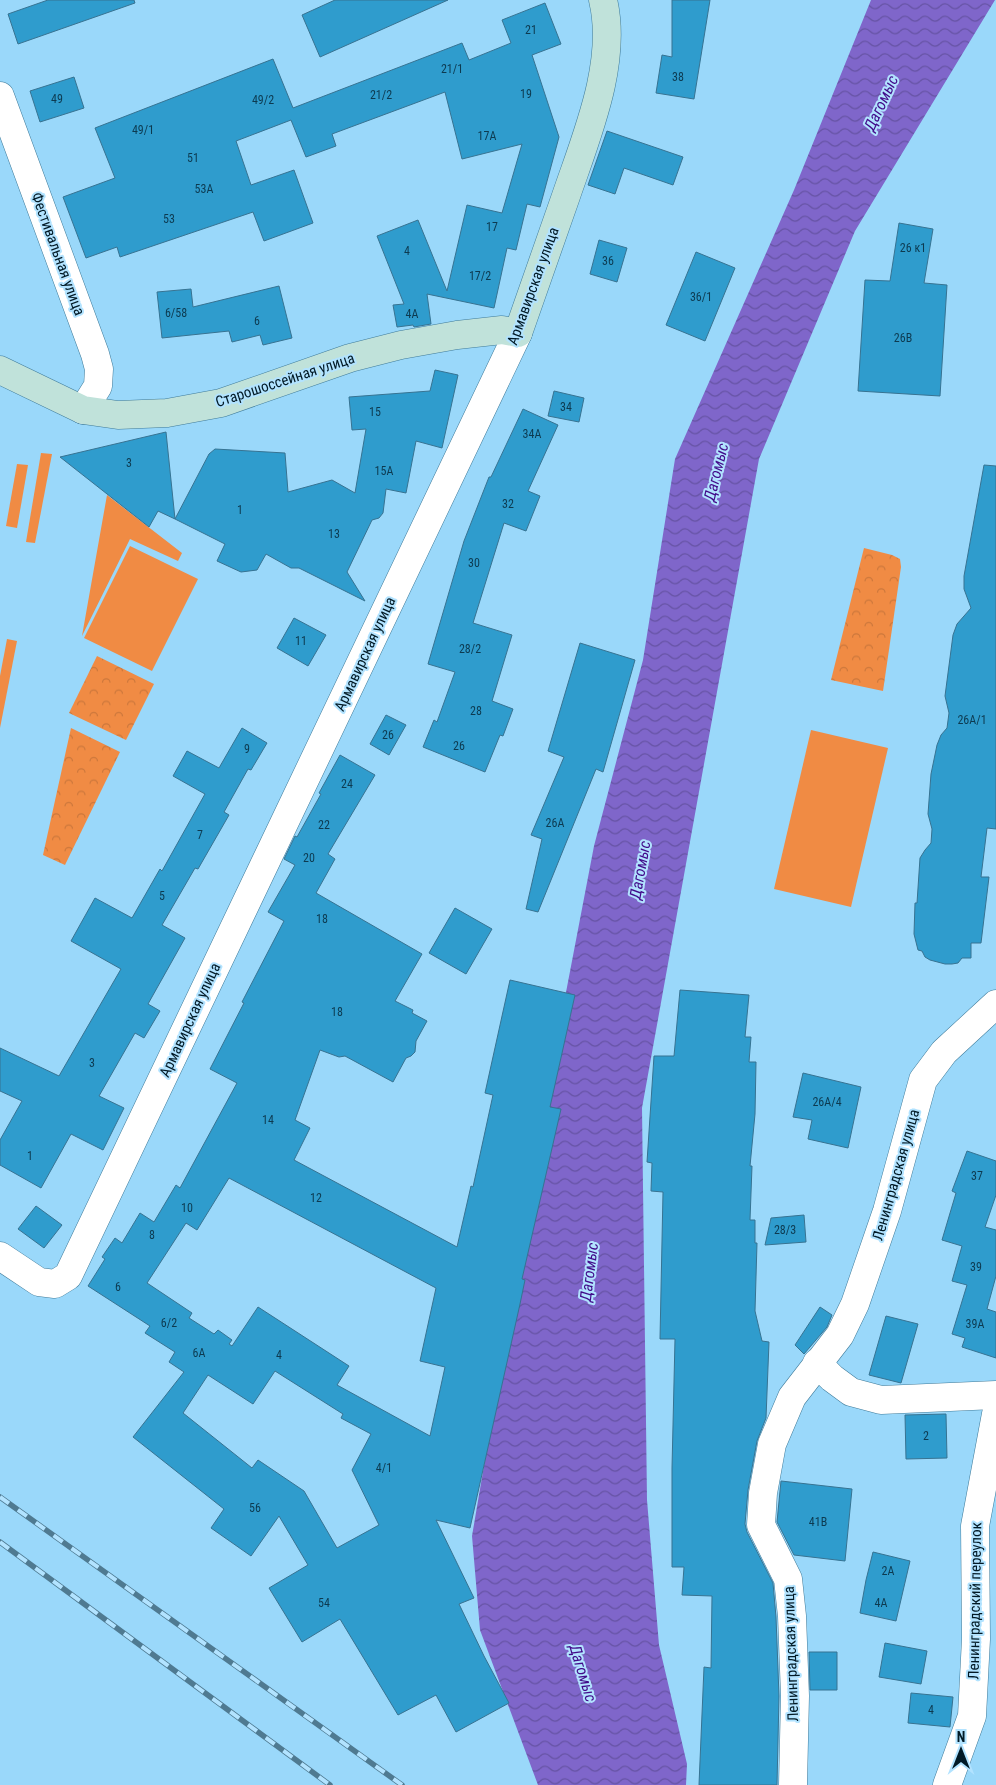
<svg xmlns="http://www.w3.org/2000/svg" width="996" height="1785" font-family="'Roboto Condensed',sans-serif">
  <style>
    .green { fill: #f08b44 }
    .park { fill: url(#park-crowns) }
    .water { fill: url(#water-waves) }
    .building { fill: #2f9ccd; stroke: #377392; fill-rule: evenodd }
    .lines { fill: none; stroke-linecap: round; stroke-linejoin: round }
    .street-casing { stroke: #3f7b9a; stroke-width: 29 }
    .secondary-casing { stroke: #3f7b9a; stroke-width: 29 }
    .street { stroke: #fff; stroke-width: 28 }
    .secondary { stroke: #c0e2da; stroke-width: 28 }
    .rail-casing { stroke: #4f7a91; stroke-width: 5.5 }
    .rail { stroke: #b2e3ff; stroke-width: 4; stroke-dasharray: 11; stroke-linecap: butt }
    .labels { text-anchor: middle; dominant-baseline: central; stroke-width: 4; stroke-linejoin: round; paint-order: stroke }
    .number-label { font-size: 12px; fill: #0d3a50 }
    .street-label { font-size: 15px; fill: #021a26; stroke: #b2e3ff }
    .water-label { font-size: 16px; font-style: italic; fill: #420b8a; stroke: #b2e3ff }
  </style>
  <defs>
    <pattern id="park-crowns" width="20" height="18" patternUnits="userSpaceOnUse" patternTransform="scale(1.25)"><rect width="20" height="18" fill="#f08b44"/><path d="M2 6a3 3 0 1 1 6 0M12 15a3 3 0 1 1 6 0" fill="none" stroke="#cc773b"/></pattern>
    <pattern id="water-waves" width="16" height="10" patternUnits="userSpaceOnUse" patternTransform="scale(1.25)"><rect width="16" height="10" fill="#7f66ca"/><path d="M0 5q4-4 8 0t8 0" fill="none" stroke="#6653a4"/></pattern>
  </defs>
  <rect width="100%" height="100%" fill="#9ad8fa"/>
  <g class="green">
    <path d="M41 453 52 454 35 543 26 542Z"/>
    <path d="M17 464 28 465 17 528 6 526Z"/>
    <path d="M107 495 182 553 178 561 130 539 82 636Z"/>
    <path d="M130 546 198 579 152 671 84 638Z"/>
    <path d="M7 639 17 641 0 728V676Z"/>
    <path d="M811 730 888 748 851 907 774 889Z"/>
  </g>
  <g class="park">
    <path d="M864 548 892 555 900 559 901 567 883 691 831 680Z"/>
    <path d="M97 656 154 684 126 740 69 713Z"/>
    <path d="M71 728 120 752 65 865 43 855Z"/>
  </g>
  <path class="water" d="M871 0H995L855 231 759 459 642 1108 647 1500 659 1645 687 1764 686 1785H538L480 1630 472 1536 554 1055 594 846 643 660 675 459 794 190Z"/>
  <g class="building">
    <path d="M48 0H134L135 3 18 44 8 14Z"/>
    <path d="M335 0H448L320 57 302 15Z"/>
    <path d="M672 0H710L694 99 656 93 662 55 672 57Z"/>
    <path d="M545 3 561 44 532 55 559 137 540 207 527 204 516 250 507 248 494 308 427 294 431 324 414 327 413 325 397 327 393 305 404 304 377 236 418 220 447 291 467 205 502 213 522 144 462 159 445 92 332 134 336 146 306 157 291 120 236 141 251 185 294 170 313 223 264 241 253 212 120 257 117 247 86 258 63 197 115 178 95 128 273 59 293 108 462 43 469 60 511 43 502 20Z"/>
    <path d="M74 77 84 108 40 122 30 91Z"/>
    <path d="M607 131 683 157 673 185 624 168 615 194 588 185Z"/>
    <path d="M899 223 933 229 924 283 947 285 940 396 858 391 865 280 890 281Z"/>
    <path d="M599 240 627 248 617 282 590 274Z"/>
    <path d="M696 252 735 268 705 341 666 325Z"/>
    <path d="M279 286 292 338 263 345 260 335 232 342 229 331 162 338 157 292 191 289 193 307Z"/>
    <path d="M435 370 458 375 442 448 416 441 406 493 386 489 383 513 379 518 372 520 347 572 365 601 299 568H291L266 554 257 570 241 572 217 561 225 544 175 519 209 454 215 449 285 453 288 492 332 480 355 493 366 429 352 430 349 397 430 391Z"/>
    <path d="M554 391 584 398 579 422 548 416Z"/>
    <path d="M523 409 558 425 528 491 540 496 526 531 504 523 473 623 512 635 492 701 513 709 503 736 500 735 485 772 423 747 434 720 437 722 455 672 428 664 464 541 489 477H491Z"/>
    <path d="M166 432 175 519 158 511 149 527 60 457Z"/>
    <path d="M984 465 996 466V829L987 828 981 877H989L981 943H971V958H962L958 963 952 964H945L930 960 925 957 922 951 918 950 914 934 915 903H917L920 858 925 850 931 843 932 829 928 814 931 774 937 745 941 735 947 728 949 713 945 696 953 635 957 624 971 608 964 589V576Z"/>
    <path d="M294 618 326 635 308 666 277 648Z"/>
    <path d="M580 643 635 660 603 772 596 769 538 912 526 909 542 839 531 835 564 757 548 751Z"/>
    <path d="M386 715 406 725 389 755 370 744Z"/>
    <path d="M242 728 267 743 251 770 248 769 224 812 229 815 198 869 195 868 162 925 185 938 148 1004 160 1011 144 1038 135 1033 99 1096 124 1108 103 1150 71 1134 41 1188 0 1165V1140L22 1101 0 1091V1048L59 1076 121 969 71 941 95 898 132 918 160 869 162 871 205 794 173 776 187 751 219 768Z"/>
    <path d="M340 755 375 775 328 854 335 859 316 893 422 954 395 1001 413 1010 412 1013 427 1021 416 1041 415 1052 411 1056 406 1058 393 1082 345 1056 339 1057 320 1050 295 1120 310 1128 294 1160 457 1247 471 1186 473 1187 493 1095 485 1093 510 980 575 995 550 1107 561 1109 522 1279 525 1280 520 1304 470 1528 436 1520 474 1598 459 1604 484 1656 509 1703 456 1732 436 1695 398 1715 340 1619 302 1642 269 1588 308 1565 279 1516 251 1556 211 1528 224 1509 133 1437 184 1372 169 1362 175 1352 145 1333 150 1326 88 1286 105 1259 102 1257 115 1238 122 1243 140 1213 154 1222 176 1185 180 1188 237 1083 210 1069 244 1003 242 1002 284 921 268 912 295 865 284 859 295 836 297 837 321 794 319 793ZM229 1178 436 1288 420 1361 445 1367 430 1436 337 1385 349 1366 258 1307 232 1346 229 1344 232 1340 218 1330 214 1334 189 1318 192 1313 147 1283 186 1223 197 1230ZM275 1371 343 1414 341 1418 371 1434 352 1470 379 1525 337 1548 304 1491 258 1460 252 1468 183 1413 208 1375 253 1404Z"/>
    <path d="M455 908 492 929 466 974 429 953Z"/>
    <path d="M680 990 749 995 745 1037H751L749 1062H756L755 1114 750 1166H752L750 1220H755V1243H757L755 1311 762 1341 769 1342 766 1418 757 1441 748 1490 745 1524 747 1532 773 1583 776 1617 779 1696 777 1785H699L704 1667 711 1668 712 1596 682 1595 684 1567H672V1468L675 1339H660L663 1192 651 1191 652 1163 647 1162 654 1056H674Z"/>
    <path d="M803 1073 861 1087 848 1148 808 1139 812 1120 793 1117Z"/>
    <path d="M967 1151 996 1161V1195L985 1227 996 1230V1276L987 1309 996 1312V1358L962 1347 965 1338 952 1334 967 1285 952 1281 962 1246 942 1240 956 1193 952 1191Z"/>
    <path d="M36 1206 62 1225 44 1248 18 1229Z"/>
    <path d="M804 1215 806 1242 765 1245 771 1218Z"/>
    <path d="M820 1307 832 1315 827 1327 804 1354 795 1345Z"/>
    <path d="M886 1316 918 1324 901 1383 869 1375Z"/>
    <path d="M946 1414 947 1458 906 1459 905 1415Z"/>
    <path d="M781 1481 852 1489 845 1561 794 1555 777 1522Z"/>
    <path d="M873 1552 910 1561 896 1621 860 1613 866 1580Z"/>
    <path d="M885 1643 927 1651 921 1684 879 1677Z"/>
    <path d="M809 1652H837V1690H810Z"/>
    <path d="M911 1693 953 1697 950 1727 908 1723Z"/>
  </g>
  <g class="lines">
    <g class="street-casing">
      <g id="street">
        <path d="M0 96 95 354 99 369 98 386 83 410"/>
        <path d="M0 1256 39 1282 55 1284 68 1276 518 333"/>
        <path d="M817 1363 832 1378 851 1392 881 1400 996 1395"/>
        <path d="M793 1785 795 1696 792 1616 788 1579 761 1525 763 1493 772 1444 792 1397 840 1335 855 1304 887 1211 923 1080 944 1052 996 1004"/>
        <path d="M947 1785 972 1716 976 1639 975 1526 996 1414"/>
      </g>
    </g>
    <g class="secondary-casing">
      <path id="secondary" d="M0 370 83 410 118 415 167 413 221 403 350 358 401 345 457 335 502 330 518 333C534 287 550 241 566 196 586 137 618 63 603 0"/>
    </g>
    <use href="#street" class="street"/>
    <use href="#secondary" class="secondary"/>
    <g class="rail-casing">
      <g id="rail">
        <path d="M0 1497 402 1785"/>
        <path d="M0 1542 330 1785"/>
      </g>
    </g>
    <use href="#rail" class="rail"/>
  </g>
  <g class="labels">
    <g class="number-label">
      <text x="531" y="30">21</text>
      <text x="452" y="69">21/1</text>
      <text x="678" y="77">38</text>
      <text x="526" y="94">19</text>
      <text x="381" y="95">21/2</text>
      <text x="57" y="99">49</text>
      <text x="263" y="100">49/2</text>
      <text x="143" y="130">49/1</text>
      <text x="487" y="136">17А</text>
      <text x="193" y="158">51</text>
      <text x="204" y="189">53А</text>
      <text x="169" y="219">53</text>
      <text x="492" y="227">17</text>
      <text x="913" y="248">26 к1</text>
      <text x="407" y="251">4</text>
      <text x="608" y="261">36</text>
      <text x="480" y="276">17/2</text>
      <text x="701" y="297">36/1</text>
      <text x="176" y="313">6/58</text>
      <text x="412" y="314">4А</text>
      <text x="257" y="321">6</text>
      <text x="903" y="338">26В</text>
      <text x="566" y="407">34</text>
      <text x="375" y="412">15</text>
      <text x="532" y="434">34А</text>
      <text x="129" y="463">3</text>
      <text x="384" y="471">15А</text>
      <text x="508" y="504">32</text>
      <text x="240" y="510">1</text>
      <text x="334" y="534">13</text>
      <text x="474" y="563">30</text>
      <text x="301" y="641">11</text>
      <text x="470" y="649">28/2</text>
      <text x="476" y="711">28</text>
      <text x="972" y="720">26А/1</text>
      <text x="388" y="735">26</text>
      <text x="459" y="746">26</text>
      <text x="247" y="749">9</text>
      <text x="347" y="784">24</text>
      <text x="555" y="823">26А</text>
      <text x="324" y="825">22</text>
      <text x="200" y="835">7</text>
      <text x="309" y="858">20</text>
      <text x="162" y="896">5</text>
      <text x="322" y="919">18</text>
      <text x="337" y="1012">18</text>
      <text x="92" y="1063">3</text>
      <text x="827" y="1102">26А/4</text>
      <text x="268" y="1120">14</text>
      <text x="30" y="1156">1</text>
      <text x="977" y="1176">37</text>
      <text x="316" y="1198">12</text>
      <text x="187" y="1208">10</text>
      <text x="785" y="1230">28/3</text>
      <text x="152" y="1235">8</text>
      <text x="976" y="1267">39</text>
      <text x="118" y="1287">6</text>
      <text x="169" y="1323">6/2</text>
      <text x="975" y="1324">39А</text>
      <text x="199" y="1353">6А</text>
      <text x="279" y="1355">4</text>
      <text x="926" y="1436">2</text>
      <text x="384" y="1468">4/1</text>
      <text x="255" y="1508">56</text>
      <text x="818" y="1522">41В</text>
      <text x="888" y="1571">2А</text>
      <text x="324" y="1603">54</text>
      <text x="881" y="1603">4А</text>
      <text x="931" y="1710">4</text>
    </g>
    <g class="street-label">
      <text transform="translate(58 254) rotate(70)">Фестивальная улица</text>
      <text transform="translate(533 286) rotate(-70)">Армавирская улица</text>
      <text transform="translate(285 380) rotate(-18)">Старошоссейная улица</text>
      <text transform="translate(365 654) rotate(-65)">Армавирская улица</text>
      <text transform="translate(190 1020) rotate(-65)">Армавирская улица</text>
      <text transform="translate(896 1175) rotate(-74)">Ленинградская улица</text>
      <text transform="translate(975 1601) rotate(-89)">Ленинградский переулок</text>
      <text transform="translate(791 1654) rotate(-92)">Ленинградская улица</text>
    </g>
    <g class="water-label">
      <text transform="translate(881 103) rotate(-65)">Дагомыс</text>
      <text transform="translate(716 472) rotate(-76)">Дагомыс</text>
      <text transform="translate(640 870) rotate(-80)">Дагомыс</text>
      <text transform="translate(589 1272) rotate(-83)">Дагомыс</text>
      <text transform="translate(583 1673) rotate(73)">Дагомыс</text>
    </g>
  </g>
  <g transform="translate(961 1750)" stroke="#b2e3ff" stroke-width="4" paint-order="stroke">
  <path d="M0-4L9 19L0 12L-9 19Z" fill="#021a26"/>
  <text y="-8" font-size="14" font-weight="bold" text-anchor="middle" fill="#021a26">N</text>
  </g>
</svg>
